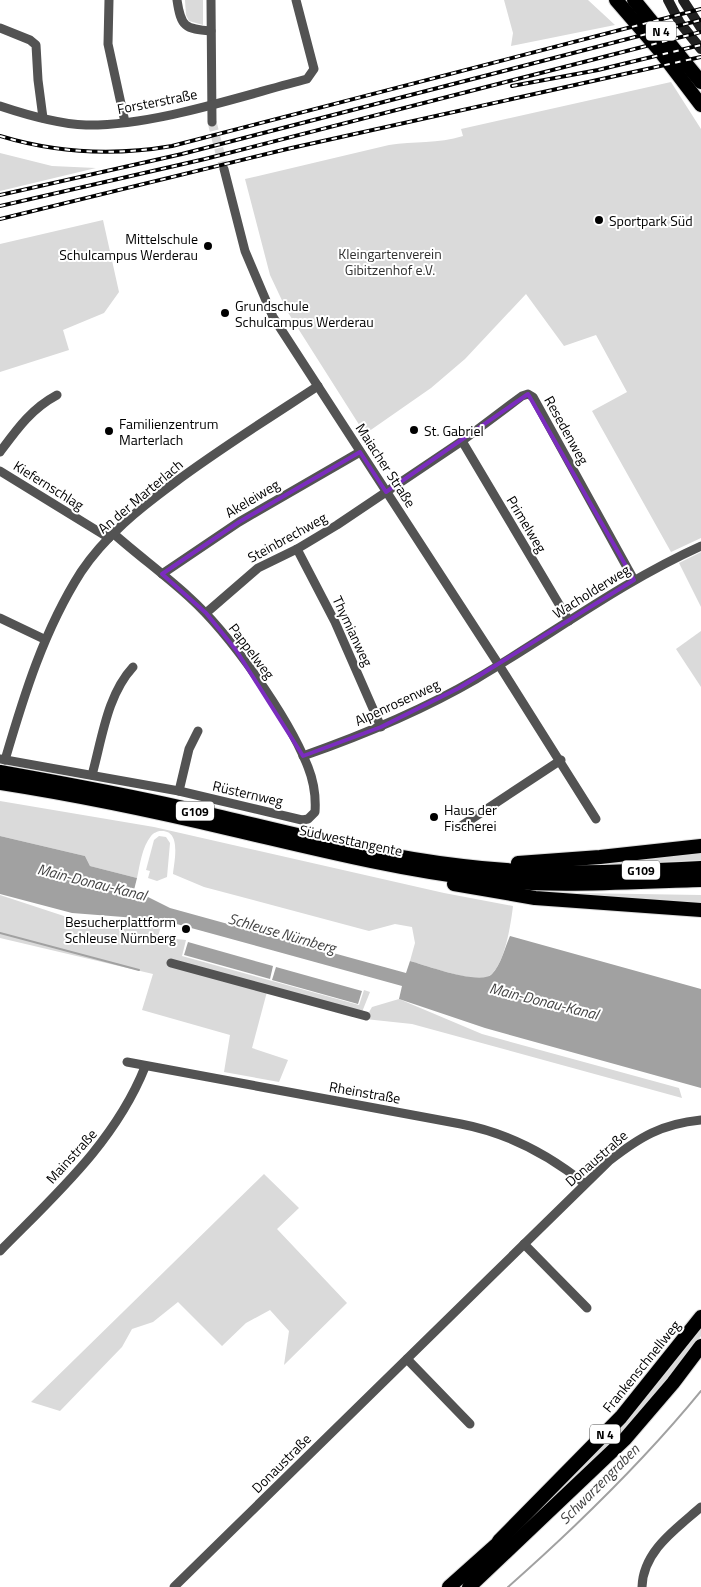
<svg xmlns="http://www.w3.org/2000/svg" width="701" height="1587" font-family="'Titillium Web',sans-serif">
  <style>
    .green { fill: #dadada }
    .water { fill: #a1a1a1 }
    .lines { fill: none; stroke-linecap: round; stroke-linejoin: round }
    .stream { stroke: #a1a1a1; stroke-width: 2 }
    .minor-tunnel { stroke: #d9d9d9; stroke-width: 9; stroke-dasharray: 9 4.5; stroke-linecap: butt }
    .trunk-casing { stroke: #dbdbdb; stroke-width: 16 }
    .minor { stroke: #535353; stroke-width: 9 }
    .secondary { stroke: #202020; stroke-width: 10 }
    .trunk { stroke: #000; stroke-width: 14 }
    .rail-casing { stroke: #000; stroke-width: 4 }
    .rail { stroke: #fff; stroke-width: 2; stroke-dasharray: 5.5; stroke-linecap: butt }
    .marked { fill: none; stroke: #7b2cbf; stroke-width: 4; stroke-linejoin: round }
    .poi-dot { fill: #000; stroke: #fff; stroke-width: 2 }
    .labels { text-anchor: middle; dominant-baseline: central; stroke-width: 4; stroke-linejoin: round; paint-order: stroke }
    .shield { fill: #fff; stroke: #4c4c4c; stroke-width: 1 }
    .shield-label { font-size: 12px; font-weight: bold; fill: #000 }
    .street-label { font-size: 14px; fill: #000; stroke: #fff }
    .poi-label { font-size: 14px; fill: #000; stroke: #fff; text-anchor: start }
    .park-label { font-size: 14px; fill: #313131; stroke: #fff }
    .water-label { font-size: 15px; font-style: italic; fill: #424242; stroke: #fff }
  </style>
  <rect width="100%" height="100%" fill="#fff"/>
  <g class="green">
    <path d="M185 0H203V25L189 21 186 15Z"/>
    <path d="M504 0H588L615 25 511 46 513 33Z"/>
    <path d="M671 82 701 129V538L671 552 592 411 627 392 596 335 564 346 526 294 465 359 431 388 365 434 287 311 270 275 245 179 389 145C414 141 438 144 463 136L461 129Z"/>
    <path d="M0 153 52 166 96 168 0 191Z"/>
    <path d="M103 220 119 292 104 313 63 330 69 350 0 372V244Z"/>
    <path d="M701 552V607L679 563Z"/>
    <path d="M701 631V687L676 649Z"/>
    <path d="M0 801 154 827 444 893 513 906C511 923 504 973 485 978 473 982 424 965 410 961L415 943 412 927 395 924 369 931 204 887 173 874C174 862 182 830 161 831 158 831 153 833 151 836 142 847 140 864 137 878L90 866 85 856 0 836Z"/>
    <path d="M159 836 166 837 170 843 167 877 157 881 148 878 150 871 146 870 154 840Z"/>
    <path d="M701 849V860L566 867Z"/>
    <path d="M502 888 574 893 701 895V907Z"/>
    <path d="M0 895 73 919 162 922 158 937 186 940 182 956 359 1005 364 990 370 992 362 1012 268 988 252 1048 288 1060 279 1082 224 1072 230 1035 142 1010 153 974 0 938Z"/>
    <path d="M399 999 482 1034 679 1088 682 1098 412 1024 365 1019 372 1007Z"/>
    <path d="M264 1174 299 1208 277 1229 347 1303 284 1365 289 1331 270 1310 246 1323 222 1346 178 1302 153 1322 132 1329 122 1347 60 1411 31 1402Z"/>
    <path d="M701 1328V1336L693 1347 640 1413 607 1449 463 1587H455C543 1506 630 1425 701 1328Z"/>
  </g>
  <g class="water">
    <path d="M0 836 85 856 90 866 137 878 134 890 170 908 406 973 410 961C425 965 481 986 492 974 501 965 505 947 510 936L701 989V1088L485 1028 399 999 402 986 162 920 72 913 0 894Z"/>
    <path d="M188 942 273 966 270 979 184 955Z"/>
    <path d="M276 967 362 991 358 1004 272 980Z"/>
  </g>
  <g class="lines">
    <g class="stream">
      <path d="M0 933 139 970"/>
      <path d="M508 1587C577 1526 643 1462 701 1391"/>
    </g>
    <path class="minor-tunnel" d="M212 122 224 169"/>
    <g class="trunk-casing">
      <g id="trunk">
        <path d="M616 0 660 51 701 105"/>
        <path d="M634 0 701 82"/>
        <path d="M0 772C67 784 134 796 200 812 287 832 374 856 463 866 542 876 622 872 701 868"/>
        <path d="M0 783C77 795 154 811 230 829 312 848 394 869 478 879 552 888 627 882 701 880"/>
        <path d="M518 863 600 857 701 846"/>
        <path d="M454 884 535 898 701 910"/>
        <path d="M499 1541 621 1417 701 1317"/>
        <path d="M449 1587 505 1537"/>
        <path d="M469 1587 625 1439 673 1383 701 1346"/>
      </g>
    </g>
    <g class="minor">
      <path d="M109 0 108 44 125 122"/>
      <path d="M177 0C181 27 185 29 211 31"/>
      <path d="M211 0 212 122"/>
      <path d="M0 28 30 40 36 45 38 80 43 118"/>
      <path d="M0 106C27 115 58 124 86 125 154 126 241 96 307 79L314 69 296 0"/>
      <path d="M224 169 245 251 273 317 499 665 596 819"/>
      <path d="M462 441 569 621"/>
      <path d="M0 452C17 429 31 409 57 395"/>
      <path d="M0 471 109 538"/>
      <path d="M297 549 335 622 381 727"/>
      <path d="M162 574 239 522 360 452"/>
      <path d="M206 613 258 568 297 549 337 525 462 441 522 396 528 394 533 397 634 580"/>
      <path d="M0 618 44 639"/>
      <path d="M303 756C363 735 421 711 476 679 551 635 621 582 701 546"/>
      <path d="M0 759 179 791 302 820 308 819 315 812C316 797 314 782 308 767 288 716 230 634 189 597 165 575 139 556 114 534"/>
      <path d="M5 760C24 695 44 630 81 572 105 536 140 508 174 483 221 448 269 418 318 386"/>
      <path d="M92 775C102 739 107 695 133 667"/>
      <path d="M179 791 189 749 198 731"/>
      <path d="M461 826 561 760"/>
      <path d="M171 963 366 1016"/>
      <path d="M127 1062 461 1124C508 1133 548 1154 585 1184"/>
      <path d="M524 1244 587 1308"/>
      <path d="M0 1251C56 1194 115 1142 145 1067"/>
      <path d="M407 1359 470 1424"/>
      <path d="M174 1587 609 1161C640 1137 661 1124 701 1120"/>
      <path d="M642 1587C643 1551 676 1529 701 1507"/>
    </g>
    <g class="secondary">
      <path d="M668 0 680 23 701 49"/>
      <path d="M683 0 701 28"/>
    </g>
    <use href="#trunk" class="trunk"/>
    <g class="rail-casing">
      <g id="rail">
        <path d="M512 86 598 70 701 45"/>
        <path d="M0 136C56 153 114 156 172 146L701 9"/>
        <path d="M0 195 182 154 701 20"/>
        <path d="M0 206 205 159 701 32"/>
        <path d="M0 219 287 149 701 57"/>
      </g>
    </g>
    <use href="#rail" class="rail"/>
  </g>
  <path class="marked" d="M528 394 634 580 459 688 381 727 303 756 236 650 206 613 162 574 239 522 360 452 386 492Z"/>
  <g class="poi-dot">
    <circle cx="599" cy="220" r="5"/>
    <circle cx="208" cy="246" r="5"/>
    <circle cx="225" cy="313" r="5"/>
    <circle cx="414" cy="430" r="5"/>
    <circle cx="109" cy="431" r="5"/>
    <circle cx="434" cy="817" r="5"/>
    <circle cx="186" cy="929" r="5"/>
  </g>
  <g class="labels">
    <g class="shield">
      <rect x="646" y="21.5" width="30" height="19" rx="4"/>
      <rect x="176" y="801.5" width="38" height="19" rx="4"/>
      <rect x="622" y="860.5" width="38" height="19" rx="4"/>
      <rect x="590" y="1424.5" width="30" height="19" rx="4"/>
    </g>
    <g class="shield-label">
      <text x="661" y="31">N 4</text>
      <text x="195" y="811">G109</text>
      <text x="641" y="870">G109</text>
      <text x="605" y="1434">N 4</text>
    </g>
    <g class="street-label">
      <text transform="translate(157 101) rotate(-11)">Forsterstraße</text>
      <text transform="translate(567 430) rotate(61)">Resedenweg</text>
      <text transform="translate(386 465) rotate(57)">Maiacher Straße</text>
      <text transform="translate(49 485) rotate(32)">Kiefernschlag</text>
      <text transform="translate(140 496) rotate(-40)">An der Marterlach</text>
      <text transform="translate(252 498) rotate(-31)">Akeleiweg</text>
      <text transform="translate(527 524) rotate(59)">Primelweg</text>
      <text transform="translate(287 537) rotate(-29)">Steinbrechweg</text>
      <text transform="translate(591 591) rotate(-32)">Wacholderweg</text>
      <text transform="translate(353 631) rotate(65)">Thymianweg</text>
      <text transform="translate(252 651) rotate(53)">Pappelweg</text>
      <text transform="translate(397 702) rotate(-25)">Alpenrosenweg</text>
      <text transform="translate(248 793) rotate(13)">Rüsternweg</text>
      <text transform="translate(351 840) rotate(12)">Südwesttangente</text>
      <text transform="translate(365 1092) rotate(10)">Rheinstraße</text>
      <text transform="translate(71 1156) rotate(-48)">Mainstraße</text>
      <text transform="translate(596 1158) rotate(-41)">Donaustraße</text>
      <text transform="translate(641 1366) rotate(-51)">Frankenschnellweg</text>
      <text transform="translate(281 1463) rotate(-45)">Donaustraße</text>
    </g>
    <g class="poi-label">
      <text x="609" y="220">Sportpark Süd</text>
      <text x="198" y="238" text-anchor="end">Mittelschule<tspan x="198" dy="16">Schulcampus Werderau</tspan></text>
      <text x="235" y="305">Grundschule<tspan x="235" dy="16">Schulcampus Werderau</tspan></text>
      <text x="119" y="423">Familienzentrum<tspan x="119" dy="16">Marterlach</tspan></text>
      <text x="424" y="430">St. Gabriel</text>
      <text x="444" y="809">Haus der<tspan x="444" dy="16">Fischerei</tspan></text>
      <text x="176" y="921" text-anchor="end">Besucherplattform<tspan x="176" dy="16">Schleuse Nürnberg</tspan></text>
    </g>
    <g class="park-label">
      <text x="390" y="253">Kleingartenverein<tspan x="390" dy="16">Gibitzenhof e.V.</tspan></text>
    </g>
    <g class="water-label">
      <text transform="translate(92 882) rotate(14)">Main-Donau-Kanal</text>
      <text transform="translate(282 933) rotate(16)">Schleuse Nürnberg</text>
      <text transform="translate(544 1001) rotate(14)">Main-Donau-Kanal</text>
      <text transform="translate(599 1484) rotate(-45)">Schwarzengraben</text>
    </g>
  </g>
</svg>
